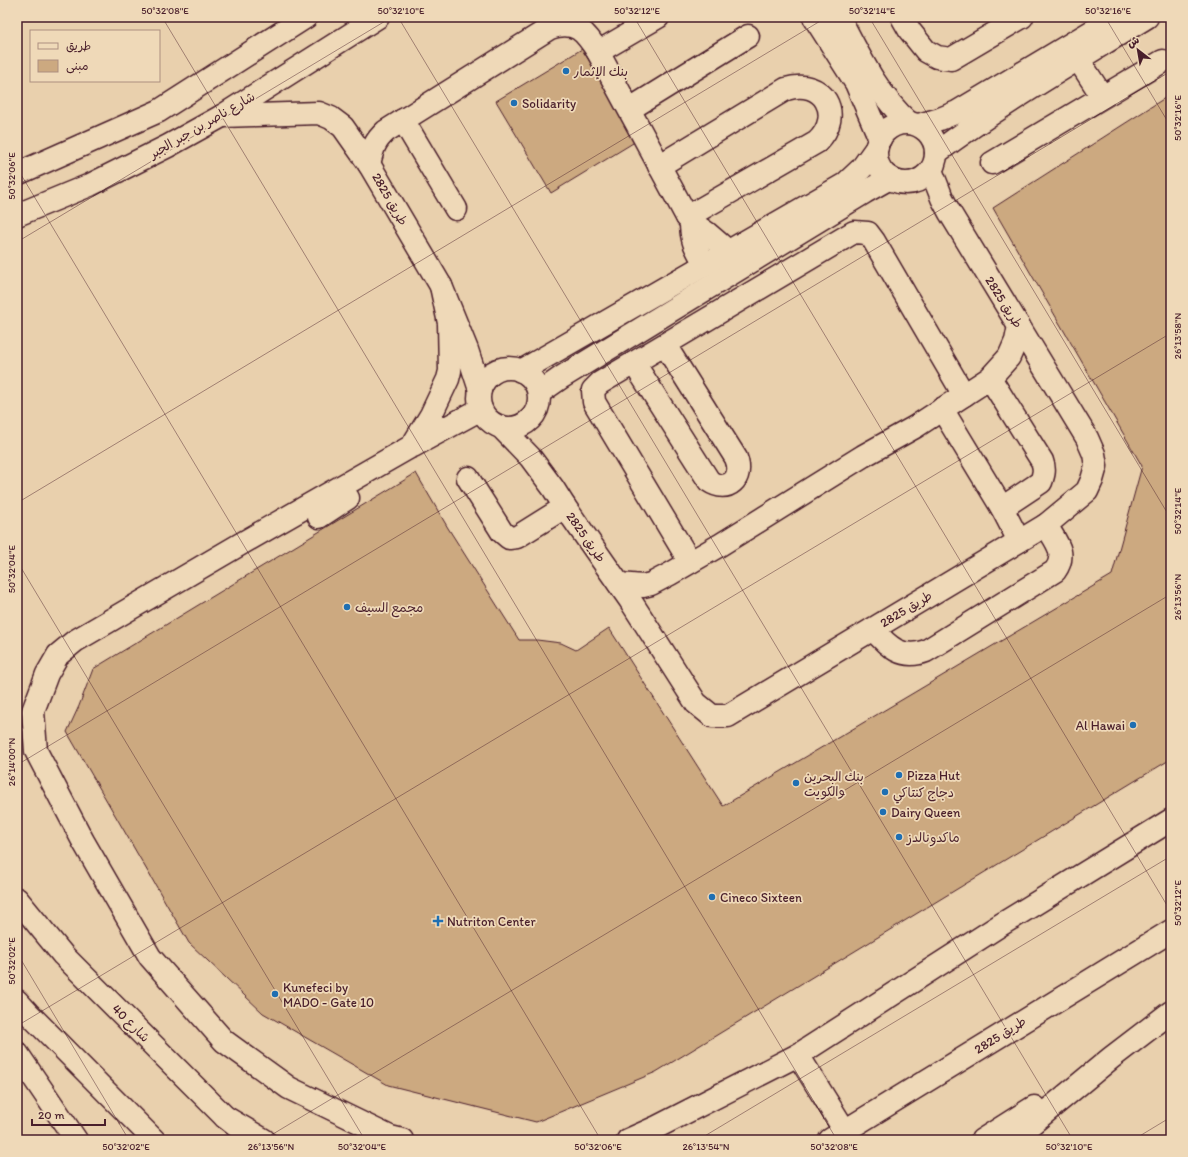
<svg xmlns="http://www.w3.org/2000/svg" width="1188" height="1157" font-family="Itim,'Playpen Sans Arabic',sans-serif">
  <style>
    .building { fill: #cca980; stroke: #4a1f2b }
    .lines { fill: none; stroke-linecap: round; stroke-linejoin: round }
    .minor-casing { stroke: #4a1f2b; stroke-width: 25 }
    .major-casing { stroke: #4a1f2b; stroke-width: 25 }
    .highway-casing { stroke: #4a1f2b; stroke-width: 25 }
    .minor { stroke: #efd9b8; stroke-width: 22 }
    .major { stroke: #efd9b8; stroke-width: 22 }
    .highway { stroke: #efd9b8; stroke-width: 22 }
    .ticks { fill: none; stroke: #4a1f2b; stroke-width: 1; stroke-opacity: 0.45 }
    .poi-dot { fill: #1f6fb2; stroke: #efd9b8; stroke-width: 1.5 }
    .labels { text-anchor: middle; dominant-baseline: central; stroke-width: 3.5; stroke-linejoin: round; paint-order: stroke }
    .poi-label { font-size: 13px; fill: #4a1f2b; stroke: #efd9b8; text-anchor: start }
    .street-label { font-size: 13px; fill: #4a1f2b; stroke: #efd9b8 }
    .neatline { fill: none; stroke: #4a1f2b; stroke-width: 1.5 }
    .ticks-label { font-size: 10px; text-anchor: middle; fill: #4a1f2b }
  </style>
  <rect width="100%" height="100%" fill="#e9d0ad"/>
  <filter id="ink" filterUnits="userSpaceOnUse"><feTurbulence type="fractalNoise" baseFrequency=".025" numOctaves="2"/><feDisplacementMap in="SourceGraphic" scale="8" xChannelSelector="R" yChannelSelector="G"/><feConvolveMatrix kernelMatrix="1 2 1 2 8 2 1 2 1" color-interpolation-filters="sRGB"/></filter>
  <g filter="url(#ink)">
    <g class="building">
      <path d="M582 49 638 140 551 193 496 101Z"/>
      <path d="M1171 94V759L656 1072 536 1122 388 1085 263 1013 189 943 67 732 79 706 93 669 416 473 448 528 519 640H537L561 643 576 650 609 628 723 806 1112 575 1142 466 993 208Z"/>
    </g>
    <g class="lines">
      <g class="minor-casing">
        <g id="minor">
          <path d="M814 17 856 83 880 139"/>
          <path d="M839 17C859 55 877 94 909 123"/>
          <path d="M902 17 910 31 926 51 937 57 951 59 1022 17"/>
          <path d="M598 52 658 17"/>
          <path d="M1078 59 1102 96"/>
          <path d="M630 109 748 36"/>
          <path d="M222 116 319 113 331 118 343 127 369 164 441 286 467 350 480 390"/>
          <path d="M403 120 456 209"/>
          <circle cx="906" cy="153" r="30"/>
          <path d="M918 125 940 119 957 112 1116 17"/>
          <path d="M936 153C1003 103 1076 61 1147 17"/>
          <path d="M992 163 1163 61"/>
          <path d="M369 164C373 148 374 142 386 131L550 28C576 19 585 32 598 52L687 217 691 222 707 233 728 251"/>
          <path d="M659 166 786 89C823 77 845 115 817 142L687 217"/>
          <path d="M691 222C691 241 696 248 705 264"/>
          <path d="M634 363 709 481C728 494 744 478 736 458L665 345"/>
          <circle cx="509" cy="398" r="30"/>
          <path d="M521 371 845 184 862 168 877 147"/>
          <path d="M990 378 1042 461C1045 469 1044 474 1041 482L1002 508"/>
          <path d="M539 393 562 377 865 192 890 178"/>
          <path d="M942 409 1002 508 1019 541"/>
          <path d="M501 427 530 457 553 488 565 507 630 600 696 703 712 716H728L1046 525 1087 491 1092 480 1096 466 1094 454 1087 438 950 213 942 198 931 170"/>
          <path d="M413 446 481 409"/>
          <path d="M468 478 502 532 509 538 517 537 565 507"/>
          <path d="M319 517 348 498"/>
          <path d="M690 562 594 402 593 390 600 383 854 232 868 233 874 241 964 395"/>
          <path d="M619 584 643 586 651 584 670 574 720 545 863 456 915 427 964 395 990 378 1009 357 1016 341 1019 326"/>
          <path d="M873 629C888 647 902 660 926 651L1055 571C1068 553 1055 541 1046 525"/>
          <path d="M17 1053 76 1140"/>
          <path d="M798 1055 845 1131"/>
          <path d="M402 1140 390 1137 289 1088 224 1041 150 957 83 841 36 751 33 711 47 674 58 655 75 641 239 545 412 446 431 415 448 379 450 371 449 323 441 286"/>
          <path d="M628 1140 657 1127 798 1055 1002 924 1171 820"/>
          <path d="M830 1140 1171 931"/>
        </g>
      </g>
      <g class="major-casing">
        <g id="major">
          <path d="M17 174 159 111 306 17"/>
          <path d="M17 215 90 185 168 146 222 116 378 17"/>
          <path d="M17 899 63 955 225 1117 240 1129"/>
          <path d="M17 1001 28 1013 154 1140"/>
        </g>
      </g>
      <g class="highway-casing">
        <g id="highway">
          <path d="M225 1117 264 1140"/>
          <path d="M982 1140 1034 1107"/>
          <path d="M1012 1140 1111 1058 1171 1012"/>
        </g>
      </g>
      <use href="#minor" class="minor"/>
      <use href="#major" class="major"/>
      <use href="#highway" class="highway"/>
    </g>
  </g>
  <path class="ticks" d="M162 17 837 1140M398 17 1073 1140M634 17 1171 912M869 17 1171 519M1105 17 1171 127M17 168 601 1140M17 242 392 17M17 503 827 17M17 561 365 1140M17 765 1171 71M17 953 129 1140M17 1026 1171 333M263 1140 1171 594M698 1140 1171 856M1133 1140 1171 1117"/>
  <g class="poi-dot">
    <circle cx="566" cy="71" r="4"/>
    <circle cx="514" cy="103" r="4"/>
    <circle cx="347" cy="607" r="4"/>
    <circle cx="1133" cy="725" r="4"/>
    <circle cx="899" cy="775" r="4"/>
    <circle cx="796" cy="783" r="4"/>
    <circle cx="885" cy="792" r="4"/>
    <circle cx="883" cy="812" r="4"/>
    <circle cx="899" cy="837" r="4"/>
    <circle cx="712" cy="897" r="4"/>
    <path d="M436 915h4v4h4v4h-4v4h-4v-4h-4v-4h4z"/>
    <circle cx="275" cy="994" r="4"/>
  </g>
  <g class="labels">
    <g class="poi-label">
      <text x="574" y="71">بنك الإثمار</text>
      <text x="522" y="103">Solidarity</text>
      <text x="355" y="607">مجمع السيف</text>
      <text x="1125" y="725" text-anchor="end">Al Hawai</text>
      <text x="907" y="775">Pizza Hut</text>
      <text x="804" y="776">بنك البحرين<tspan x="804" dy="15">والكويت</tspan></text>
      <text x="893" y="792">دجاج كنتاكي</text>
      <text x="891" y="812">Dairy Queen</text>
      <text x="907" y="837">ماكدونالدز</text>
      <text x="720" y="897">Cineco Sixteen</text>
      <text x="447" y="921">Nutriton Center</text>
      <text x="283" y="987">Kunefeci by<tspan x="283" dy="15">MADO - Gate 10</tspan></text>
    </g>
    <g class="street-label">
      <text transform="translate(202 125) rotate(-30)">شارع ناصر بن جبر الجبر</text>
      <text transform="translate(390 199) rotate(60)">طريق 2825</text>
      <text transform="translate(1004 302) rotate(58)">طريق 2825</text>
      <text transform="translate(586 537) rotate(55)">طريق 2825</text>
      <text transform="translate(906 609) rotate(-31)">طريق 2825</text>
      <text transform="translate(131 1023) rotate(45)">شارع 40</text>
      <text transform="translate(1000 1035) rotate(-32)">طريق 2825</text>
    </g>
  </g>
  <rect width="1188" height="1157" fill="none" stroke="#efd9b8" stroke-width="44"/>
  <rect x="30" y="30" width="130" height="52" fill="#efd9b8" stroke="#ad8f80"/>
  <rect x="38" y="43" width="20" height="6" fill="#efd9b8" stroke="#ad8f80"/>
  <text x="66" y="50" font-size="12" fill="#4a1f2b">طريق</text>
  <rect x="38" y="60" width="20" height="12" fill="#cca980" stroke="#ad8f80"/>
  <text x="66" y="70" font-size="12" fill="#4a1f2b">مبنى</text>
  <g transform="translate(1138 50) rotate(329)" stroke="#efd9b8" stroke-width="3" paint-order="stroke">
  <path d="M0-3L7 15L0 10L-7 15Z" fill="#4a1f2b"/>
  <text y="-6" font-size="11" font-weight="bold" text-anchor="middle" fill="#4a1f2b">ش</text>
  </g>
  <path d="M32 1119v6h73v-6" fill="none" stroke="#4a1f2b" stroke-width="2"/>
  <text x="38" y="1119" font-size="12" fill="#4a1f2b" stroke="#efd9b8" stroke-width="3" paint-order="stroke">20 m</text>
  <rect x="22" y="22" width="1144" height="1113" class="neatline"/>
  <g class="ticks-label">
    <text x="165" y="14">50°32'08"E</text>
    <text x="401" y="14">50°32'10"E</text>
    <text x="637" y="14">50°32'12"E</text>
    <text x="872" y="14">50°32'14"E</text>
    <text x="1108" y="14">50°32'16"E</text>
    <text transform="translate(1177 118) rotate(-90)" y="4">50°32'16"E</text>
    <text transform="translate(11 176) rotate(-90)" y="4">50°32'06"E</text>
    <text transform="translate(1177 336) rotate(-90)" y="4">26°13'58"N</text>
    <text transform="translate(1177 511) rotate(-90)" y="4">50°32'14"E</text>
    <text transform="translate(11 569) rotate(-90)" y="4">50°32'04"E</text>
    <text transform="translate(1177 597) rotate(-90)" y="4">26°13'56"N</text>
    <text transform="translate(11 762) rotate(-90)" y="4">26°14'00"N</text>
    <text transform="translate(1177 903) rotate(-90)" y="4">50°32'12"E</text>
    <text transform="translate(11 961) rotate(-90)" y="4">50°32'02"E</text>
    <text x="126" y="1150">50°32'02"E</text>
    <text x="271" y="1150">26°13'56"N</text>
    <text x="362" y="1150">50°32'04"E</text>
    <text x="598" y="1150">50°32'06"E</text>
    <text x="706" y="1150">26°13'54"N</text>
    <text x="834" y="1150">50°32'08"E</text>
    <text x="1069" y="1150">50°32'10"E</text>
  </g>
</svg>
